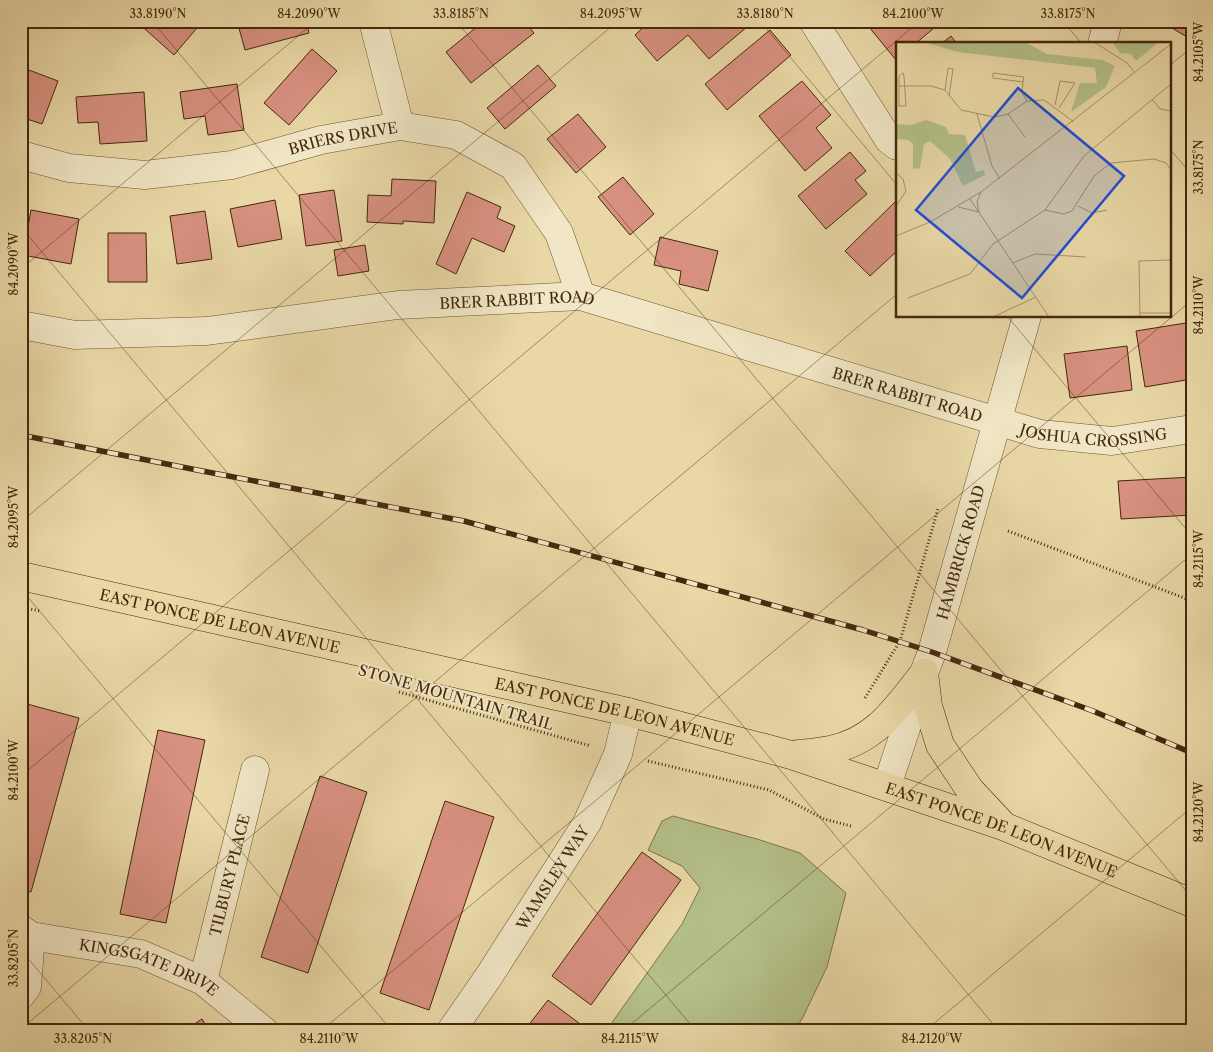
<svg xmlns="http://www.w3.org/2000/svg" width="1213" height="1052" font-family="'Libre Caslon Text',serif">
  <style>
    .green { fill: #b4bf89; stroke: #7c744a }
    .building { fill: #d89180; stroke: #45280c }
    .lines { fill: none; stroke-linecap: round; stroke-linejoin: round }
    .minor-casing { stroke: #6e5432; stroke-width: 29 }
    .major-casing { stroke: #45280c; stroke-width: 29 }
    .path { stroke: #45280c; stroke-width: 3; stroke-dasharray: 1 2.5; stroke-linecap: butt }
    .minor { stroke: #f1e6c5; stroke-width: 28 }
    .major { stroke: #e9d8a6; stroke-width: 28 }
    .rail-casing { stroke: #45280c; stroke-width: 5.5 }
    .rail { stroke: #f1e6c5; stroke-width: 4; stroke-dasharray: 11; stroke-linecap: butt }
    .ticks { fill: none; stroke: #45280c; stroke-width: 1; stroke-opacity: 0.45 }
    .labels { text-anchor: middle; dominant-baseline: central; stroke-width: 4; stroke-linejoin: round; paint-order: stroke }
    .street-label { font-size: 15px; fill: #45280c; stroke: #f1e6c5 }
    .inset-road { fill: none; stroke: #a79268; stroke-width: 1 }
    .view { fill: #1d4ed8; fill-opacity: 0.15; stroke: #1d4ed8; stroke-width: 2.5 }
    .inset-edge { fill: none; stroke: #45280c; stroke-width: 2.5 }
    .neatline { fill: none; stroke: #45280c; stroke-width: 2 }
    .ticks-label { font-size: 12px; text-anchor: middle; fill: #45280c }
  </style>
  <rect width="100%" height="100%" fill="#e9d8a6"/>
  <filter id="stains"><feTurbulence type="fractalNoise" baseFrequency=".004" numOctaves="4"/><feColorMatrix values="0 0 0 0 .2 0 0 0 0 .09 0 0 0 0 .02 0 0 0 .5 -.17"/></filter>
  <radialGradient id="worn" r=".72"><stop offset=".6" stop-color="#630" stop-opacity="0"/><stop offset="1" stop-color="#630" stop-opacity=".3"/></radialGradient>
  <path class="green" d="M673 816 757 839 800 853 846 893 827 967 803 1017 795 1031H606L682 924 700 888 682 866 648 850 662 821Z"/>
  <g class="building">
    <path d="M138 21H201L202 22 174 55 137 22Z"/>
    <path d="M237 21H306L309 33 245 50Z"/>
    <path d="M484 21H524L534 33 471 83 446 52Z"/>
    <path d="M650 21H667L673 29 683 21H754L709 59 688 35 657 61 635 35Z"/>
    <path d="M864 21H928L934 28 915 44H897L896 60Z"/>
    <path d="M1176 21H1192V40L1172 28Z"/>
    <path d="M770 30 791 55 727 110 705 84Z"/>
    <path d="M951 36 957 44H941Z"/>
    <path d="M312 49 337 71 289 125 264 103Z"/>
    <path d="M538 65 556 86 505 129 487 108Z"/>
    <path d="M21 67 58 81 42 124 21 117Z"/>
    <path d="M802 81 831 115 816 128 832 148 805 171 759 116Z"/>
    <path d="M237 84 244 130 208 135 205 116 184 119 180 92Z"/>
    <path d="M144 92 147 141 100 144 98 122 78 123 76 97Z"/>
    <path d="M578 114 606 147 576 173 547 139Z"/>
    <path d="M850 152 866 171 855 180 867 194 826 229 798 196Z"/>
    <path d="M623 177 654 214 630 235 598 197Z"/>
    <path d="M392 179 436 181 434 223 403 221V224L367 222 368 195 391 196Z"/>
    <path d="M334 190 342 241 306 246 299 195Z"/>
    <path d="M467 192 501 207 497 218 515 226 504 252 472 238 456 274 436 264Z"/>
    <path d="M275 200 282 239 238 247 230 209Z"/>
    <path d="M897 200V251L870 276 845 251Z"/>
    <path d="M31 210 79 219 71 264 23 255Z"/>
    <path d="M205 211 212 259 177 264 170 216Z"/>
    <path d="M108 233H146L147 282H108Z"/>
    <path d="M660 237 718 251 708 291 679 284 681 271 654 265Z"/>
    <path d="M365 245 369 271 338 276 334 250Z"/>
    <path d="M1192 322V379L1145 387 1136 331Z"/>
    <path d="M1127 346 1132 390 1070 398 1064 354Z"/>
    <path d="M1192 477V515L1121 519 1118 481Z"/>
    <path d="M27 704 79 718 31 892 21 890V726Z"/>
    <path d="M158 730 205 740 166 923 120 914Z"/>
    <path d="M320 776 367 792 308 973 261 957Z"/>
    <path d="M445 801 494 817 429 1010 380 993Z"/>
    <path d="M642 852 681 880 591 1005 552 976Z"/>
    <path d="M548 1000 587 1029 586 1031H524Z"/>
    <path d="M202 1019 209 1031H184Z"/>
  </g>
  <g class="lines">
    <g class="minor-casing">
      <g id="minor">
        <path d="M373 21 400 126"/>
        <path d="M813 21 889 140 897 146"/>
        <path d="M1102 44 1108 21"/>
        <path id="s1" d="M21 155 69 168 145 175 232 165 321 140 400 126 456 135 513 166 559 233 581 296"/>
        <path id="s2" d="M21 325 75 335 207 331 398 305 581 296 1040 434 1112 441 1192 429"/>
        <path id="s3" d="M887 786 924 673 932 652 1027 316"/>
        <path id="s4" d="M21 929 31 936 141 954 203 981 264 1031"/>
        <path id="s5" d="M203 981 255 770"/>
        <path d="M21 995 27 987 31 936"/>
        <path id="s6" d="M451 1031 489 976 587 823 618 754 628 712"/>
      </g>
    </g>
    <g class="major-casing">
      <g id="major">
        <path id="s7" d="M21 576 628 712 791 755 1003 826 1192 903"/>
        <path d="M924 673 928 706 940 745 970 790 1001 823"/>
        <path d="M799 754C809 753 820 752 830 750 876 741 897 707 924 673"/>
      </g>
    </g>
    <g class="path">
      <path d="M1008 531 1192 601"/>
      <path d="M21 607 40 611"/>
      <path d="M399 692 591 746"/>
      <path d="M865 698 900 641 938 509"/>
      <path d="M648 761 769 790 824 819 851 826"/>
    </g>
    <use href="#minor" class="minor"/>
    <use href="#major" class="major"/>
    <g class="rail-casing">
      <path id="rail" d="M21 435 197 470 464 521 863 630 932 652 1093 711 1192 753"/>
    </g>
    <use href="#rail" class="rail"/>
  </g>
  <path class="ticks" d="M152 21 999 1031M456 21 1192 898M760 21 897 185M1063 21 1082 44M1169 66 1192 47M1169 148 1192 175M21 227 696 1031M21 269 316 21M1007 316 1192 536M21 522 618 21M21 589 392 1031M21 776 920 21M21 950 89 1031M21 1029 897 294M321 1031 1192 300M623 1031 1192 554M925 1031 1192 807"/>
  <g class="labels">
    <g class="street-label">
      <text stroke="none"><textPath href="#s1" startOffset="328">BRIERS DRIVE</textPath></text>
      <text stroke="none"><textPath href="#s2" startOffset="499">BRER RABBIT ROAD</textPath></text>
      <text stroke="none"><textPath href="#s2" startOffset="904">BRER RABBIT ROAD</textPath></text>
      <text stroke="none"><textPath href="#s2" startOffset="1096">JOSHUA CROSSING</textPath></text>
      <text stroke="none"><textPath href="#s3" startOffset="245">HAMBRICK ROAD</textPath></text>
      <text stroke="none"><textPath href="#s7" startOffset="204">EAST PONCE DE LEON AVENUE</textPath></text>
      <text transform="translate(456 697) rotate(16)">STONE MOUNTAIN TRAIL</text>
      <text stroke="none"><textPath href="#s7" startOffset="609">EAST PONCE DE LEON AVENUE</textPath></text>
      <text stroke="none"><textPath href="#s7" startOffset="1014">EAST PONCE DE LEON AVENUE</textPath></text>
      <text stroke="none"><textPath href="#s5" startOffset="109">TILBURY PLACE</textPath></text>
      <text stroke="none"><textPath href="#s6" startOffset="184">WAMSLEY WAY</textPath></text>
      <text stroke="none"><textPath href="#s4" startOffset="135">KINGSGATE DRIVE</textPath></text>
    </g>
  </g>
  <g transform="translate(896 42)">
    <rect width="275" height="275" fill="#e9d8a6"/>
    <path d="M28 0H129L151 12 207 18 219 24 210 45 175 70 184 41H201L199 26 62 10ZM263 0 240 19 235 12 224 11 216 0ZM30 78 50 85 53 92 69 93 80 130 88 128 89 133 67 144 54 117 34 99 28 102 24 126 17 127V102L13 98 0 97V82L15 83Z" fill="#b4bf89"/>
    <path class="inset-road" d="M198 0 231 21 239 31M7 31 8 34 10 64H3V34ZM127 40 128 35 97 31V36L127 40 126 51 131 59M3 44H35L49 48 65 68 98 75 112 72 131 59 148 58 178 80M49 48 52 26 57 27 53 54M256 57 264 67 275 69M159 63 164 39 179 41 163 66M81 72 96 124 104 137M112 72 129 95M0 131 7 137 10 149 0 164M74 157 153 275M182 164 196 171 211 168M62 165 83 170M149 168 168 172 176 169 198 134 215 121 258 117 270 121 275 128M83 170 81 160 85 150M0 194 34 180 85 150 275 2M117 221 139 212 190 215M12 256 74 232 97 202 149 168 188 114 275 42M243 271H275M97 275 140 255M244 275 243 219 275 218"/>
    <path class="view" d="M122 46 228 134 126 256 20 168Z"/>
    <rect width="275" height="275" class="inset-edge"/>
  </g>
  <rect width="1213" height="1052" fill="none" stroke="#e9d8a6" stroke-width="55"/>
  <rect x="28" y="28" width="1158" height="996" class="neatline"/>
  <g class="ticks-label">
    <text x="158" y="18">33.8190°N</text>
    <text x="309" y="18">84.2090°W</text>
    <text x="461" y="18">33.8185°N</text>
    <text x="611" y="18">84.2095°W</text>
    <text x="765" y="18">33.8180°N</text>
    <text x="913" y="18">84.2100°W</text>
    <text x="1068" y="18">33.8175°N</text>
    <text transform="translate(1199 52) rotate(-90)" y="4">84.2105°W</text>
    <text transform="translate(1199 167) rotate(-90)" y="4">33.8175°N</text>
    <text transform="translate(14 264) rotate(-90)" y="4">84.2090°W</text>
    <text transform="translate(1199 305) rotate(-90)" y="4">84.2110°W</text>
    <text transform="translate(14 517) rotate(-90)" y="4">84.2095°W</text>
    <text transform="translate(1199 559) rotate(-90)" y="4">84.2115°W</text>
    <text transform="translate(14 770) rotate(-90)" y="4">84.2100°W</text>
    <text transform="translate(1199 812) rotate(-90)" y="4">84.2120°W</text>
    <text transform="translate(14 958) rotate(-90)" y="4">33.8205°N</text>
    <text x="83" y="1043">33.8205°N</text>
    <text x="329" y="1043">84.2110°W</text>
    <text x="630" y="1043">84.2115°W</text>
    <text x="932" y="1043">84.2120°W</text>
  </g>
  <rect width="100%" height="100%" filter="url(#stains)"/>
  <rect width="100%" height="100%" fill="url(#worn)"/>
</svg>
